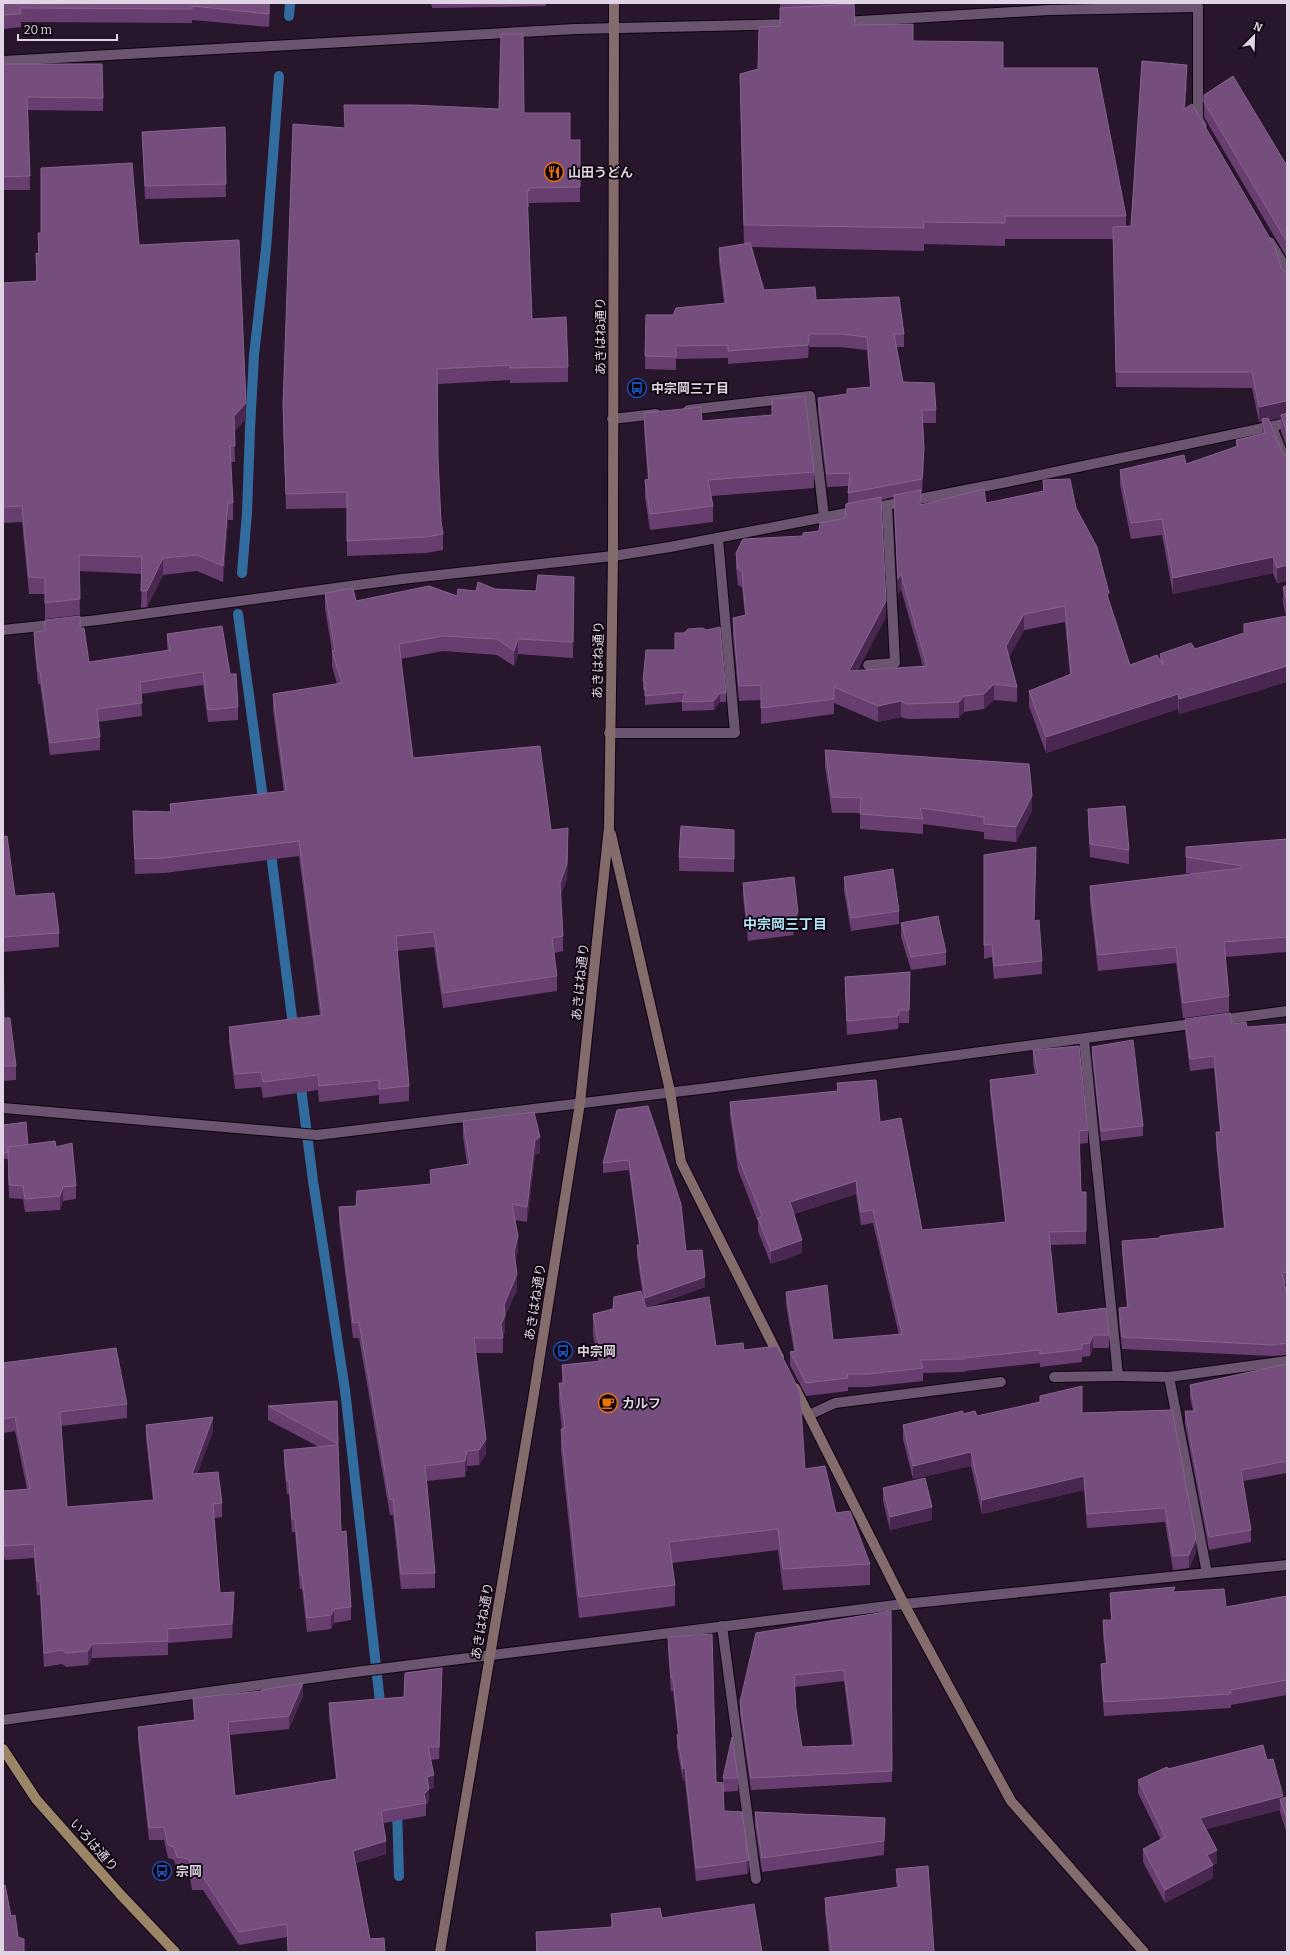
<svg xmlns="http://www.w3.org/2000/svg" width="1290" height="1955" font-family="Bitter,'Noto Sans JP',serif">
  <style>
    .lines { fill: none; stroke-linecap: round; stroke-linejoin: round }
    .stream { stroke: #326c9e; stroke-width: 10 }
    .street-casing { stroke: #100214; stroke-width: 12 }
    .secondary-casing { stroke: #100214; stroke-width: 12 }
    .primary-casing { stroke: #100214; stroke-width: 12 }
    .street { stroke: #6a546f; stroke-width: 10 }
    .secondary { stroke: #836c6b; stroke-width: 10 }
    .primary { stroke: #9b8567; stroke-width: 10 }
    .wall { fill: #683e71; fill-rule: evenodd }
    .shaded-wall { fill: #492750 }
    .building { fill: #754e7d; stroke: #86638d; fill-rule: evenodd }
    .labels { text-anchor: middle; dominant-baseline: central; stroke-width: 3.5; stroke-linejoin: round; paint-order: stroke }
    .poi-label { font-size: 13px; font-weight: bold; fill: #e0d3e3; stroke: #0c050e; text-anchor: start }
    .street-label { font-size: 13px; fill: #e0d3e3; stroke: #0c050e }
    .neighbourhood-label { font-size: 14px; font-weight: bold; fill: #b1e5f9; stroke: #0c050e }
  </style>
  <rect width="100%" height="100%" fill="#28162c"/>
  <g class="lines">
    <g class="stream">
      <path d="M289 16 290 3"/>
      <path d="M242 573 247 513 250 429 254 355 266 249 279 76"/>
      <path d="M238 614 264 806"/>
      <path d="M270 846 294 1033"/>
      <path d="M300 1080 313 1181 345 1390 381 1711"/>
      <path d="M397 1807 399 1876"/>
    </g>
    <g class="street-casing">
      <g id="street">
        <path d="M1198 7V119L1202 126"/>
        <path d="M843 22 1049 10 1198 7 1196 3"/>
        <path d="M3 61 575 29 793 24"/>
        <path d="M1270 242 1281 260 1287 282"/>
        <path d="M688 410 810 396 824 517"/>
        <path d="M612 419 656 414"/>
        <path d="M1272 427 1287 465"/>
        <path d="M3 630 98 620 402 579 613 556 670 547 1007 482 1287 423"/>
        <path d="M868 665 895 663 887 505"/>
        <path d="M609 733H735L718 538"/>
        <path d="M1219 1020 1287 1011"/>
        <path d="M1084 1039 1118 1376 1169 1377 1207 1573"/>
        <path d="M3 1108 317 1135 708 1088 1199 1023"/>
        <path d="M1054 1377 1118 1376"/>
        <path d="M1169 1377 1287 1361"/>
        <path d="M809 1415 835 1403 1001 1382"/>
        <path d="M722 1626 756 1879"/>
        <path d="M3 1720 355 1672 904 1604 1287 1565"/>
      </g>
    </g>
    <g class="secondary-casing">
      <g id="secondary">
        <path d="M611 834 670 1091 681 1162 779 1357"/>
        <path d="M795 1388 904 1604 1011 1801 1144 1952"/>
        <path d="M440 1952 532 1406 580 1103 609 827 613 556 614 3"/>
      </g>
    </g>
    <g class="primary-casing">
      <path id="primary" d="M3 1749 36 1799 120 1894 175 1952"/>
    </g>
    <use href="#street" class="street"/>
    <use href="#secondary" class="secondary"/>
    <use href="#primary" class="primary"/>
  </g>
  <g class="wall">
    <path d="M3 3H270L269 27 192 20V23L21 22V27L3 29Z"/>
    <path d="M431 3H546V6L432 8Z"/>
    <path d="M780 3H854L855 25 913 41 1003 68 1126 216V226H1131L1187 81 1185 108 1281 268 1285 272H1287V448L1281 431V418L1269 420 1283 454 1287 455V581L1277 583 1273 573 1173 594 1162 535 1131 539 1120 485V470L1186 464 1236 447V440L1262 434V422H1259L1252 388 1116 387 1113 239H1005V246L924 244V251L752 247 764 290 816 300 904 334V347H896L903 382 936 410V423H923L924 461 922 492H921V505L986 503 1043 491V480L1076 508 1109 600 1130 665 1160 661V654L1195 649 1244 633 1286 616 1283 603V587L1287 585V682L1179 714 1178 709 1046 753 1029 706V691L1070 675 1065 622 1024 630 1009 657 1017 687V702L994 700 984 709 964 712 959 718 907 719 901 717 878 722 834 703V714L761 724V700L739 701 733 634V618L745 615 742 587 738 585 736 568V553L803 536V533L819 531 845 518 848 504V486L827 487 818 411V398L847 394V389L870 387 867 350 840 347H809L808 358 728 364V358L676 359V370L645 369 646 315H673L724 303 719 261V248L744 244 740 96V74L758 69 780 26ZM894 497V510L898 595 901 589 923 666 857 671 886 617 881 500Z"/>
    <path d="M3 64 103 98V111L28 110 30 190H3Z"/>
    <path d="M1204 95 1287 166V258L1204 117Z"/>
    <path d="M524 113 570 140H580V202L529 203V207H528L532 319 568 367V382L510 383V380L438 384V459L441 521 443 534V550L426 553 347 556V508L286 509 283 420V405L344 128Z"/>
    <path d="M225 127 226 197 145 199 142 132Z"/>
    <path d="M38 233 139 245 246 419 234 432 235 462H230L233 503V520H228L223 582 197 571 163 575 147 607 141 608 142 574 79 571 80 615 45 619V594H29L22 522 3 523V283L36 281V253L38 254Z"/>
    <path d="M644 413 702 421 814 472V488L711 496 713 506V522L650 530 645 497V480H648L644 430Z"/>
    <path d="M574 577 573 658 518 654 514 666 497 655 443 651 401 659 413 758 551 830 568 843 567 879 560 896 563 936V951L554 953 557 976V991L443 1008 434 947 397 951 409 1086V1101L379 1104V1095L319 1102 318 1090 263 1098 261 1087 235 1089 229 1042V1027L320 1016 299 856 164 873 135 874 133 827V811L170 812V804L284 792 273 710V694L337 684 332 666V651L325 608V593L356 601 457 596 476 591 495 589 536 591Z"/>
    <path d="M80 628 89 662 168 651 167 646V634L230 674 238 707V720L208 722 203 685 141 694 142 716 98 722 100 737V750L50 755 40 684H38L34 644V632Z"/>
    <path d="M643 681 726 693V702H720L714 710 682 711V702L645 705V691L643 690Z"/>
    <path d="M825 750 1032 811 1016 842 984 839V832L923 824V834L860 829V813H832L825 766Z"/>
    <path d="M1088 809 1129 850V864L1090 857 1088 822Z"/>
    <path d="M734 830V872L679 871V857Z"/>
    <path d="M3 837 15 896 59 933V947L3 952 4 1018 16 1066V1080L3 1081Z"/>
    <path d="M1287 839V952L1225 957 1229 996V1012L1183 1018 1176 963 1098 971 1090 902V886L1194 874 1186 873V857Z"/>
    <path d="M984 855 1036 860 1034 921 1042 961V974L994 979 992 957 984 959Z"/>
    <path d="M844 877 899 911V924L851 931 844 891Z"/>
    <path d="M743 883 798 925 793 935 748 941 743 896Z"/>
    <path d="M901 923 946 952V965L911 970 901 937Z"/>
    <path d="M910 972 909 1023H899L898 1029 847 1035 845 991V977Z"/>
    <path d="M1185 1019 1232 1024 1247 1027 1287 1024V1284H1284L1287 1295V1355L1273 1356 1122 1349 1119 1320V1308L1127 1307 1122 1253V1241L1160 1238 1224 1229 1216 1144V1132H1220L1214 1068 1190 1071 1185 1031Z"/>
    <path d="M1092 1047 1143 1126V1136L1101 1141 1092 1057Z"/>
    <path d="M1033 1050 1088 1130V1143L1079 1144 1081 1192 1086 1231V1244L1050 1245 1057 1314 1109 1335V1348H1093L1090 1356 1082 1357V1362L1040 1367V1363L965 1371V1372L923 1373V1381L868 1387H848V1391L806 1396 790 1365V1352L794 1351 786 1305V1292L833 1340 899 1335 873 1223 861 1225 856 1194 794 1214 802 1253 771 1264 758 1231V1222L738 1170 730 1115V1102L837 1091V1083L880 1122 922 1230 1005 1222 990 1093V1080L1035 1074 1033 1063Z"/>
    <path d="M617 1110 686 1251 705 1287 646 1308 716 1346 744 1350 805 1469 836 1513 870 1564V1585L783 1590 778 1550 672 1563 675 1585V1606L579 1618 561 1450V1429H562L559 1404V1383H562V1365L598 1361 593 1335V1314L613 1309 644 1304 637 1256V1245H639L629 1170 603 1173V1163Z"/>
    <path d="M463 1121 540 1153 535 1155 527 1222 515 1220 518 1251 515 1262 517 1290 505 1316V1331L503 1336V1353H476L486 1454 479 1465 467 1466 465 1477 427 1481 435 1573V1588L401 1589 393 1515H390L359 1338H353L339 1222V1207L356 1206 430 1184V1170L467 1164 463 1136Z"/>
    <path d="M3 1125 28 1145 56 1147 76 1186V1199L63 1201 60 1210 25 1212 23 1199 9 1198 8 1159H3Z"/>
    <path d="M3 1363 127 1404V1418L61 1426 67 1507 153 1501 146 1439V1425L213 1431 197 1474 222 1503V1517L214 1518 220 1593 234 1606 232 1638 168 1643V1655L92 1658 88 1665 66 1667 62 1664 44 1667 40 1595H37L34 1558 5 1560 3 1551V1491L27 1489 15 1431 3 1433Z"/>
    <path d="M1287 1364V1473L1243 1481 1251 1530V1542L1209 1550 1185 1424V1411H1193L1190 1397V1385Z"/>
    <path d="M337 1401 341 1532 351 1607V1620L334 1623 331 1629 307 1632 302 1589H300L295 1532H292L289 1494H287L284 1464V1450L319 1447 268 1420V1406Z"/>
    <path d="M1172 1410 1196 1552 1189 1568 1173 1570 1165 1522 1087 1528 1084 1490 982 1514 971 1466 913 1479 903 1439V1425L963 1414 977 1416Z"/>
    <path d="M883 1488 932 1520 890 1530 883 1501Z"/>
    <path d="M1175 1592 1226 1607 1287 1596V1695L1231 1705V1708L1104 1716 1101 1678V1664L1106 1663 1103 1635V1620H1111L1110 1607V1593Z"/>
    <path d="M891 1611 892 1782 751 1790 740 1714V1702ZM844 1681 852 1745 802 1747 796 1709 795 1687Z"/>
    <path d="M668 1637 716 1782 723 1783V1778H738V1791L723 1792 724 1811 742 1812 749 1872 747 1874 696 1881 685 1781H683L677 1747V1735H678L673 1691H671L668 1649Z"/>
    <path d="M442 1681 439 1759 430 1760 434 1788 429 1789V1801L426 1805V1816L383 1823 386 1854 356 1863 370 1939 385 1952H288L287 1937 239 1945 203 1890H192L189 1872 177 1870 174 1860 168 1858 164 1840H149L138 1740V1727L194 1720 193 1698 303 1696 289 1729 230 1735 235 1796 336 1779 329 1716V1703L404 1697Z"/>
    <path d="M1267 1760 1283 1798 1287 1797V1834L1280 1812V1810L1206 1829 1217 1863 1213 1865V1878L1165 1903 1143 1862V1849L1161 1840 1138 1793V1780L1168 1769Z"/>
    <path d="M755 1812 885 1818 884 1855 762 1872 755 1825Z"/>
    <path d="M896 1869 934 1952H829L825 1911V1898L897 1887 896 1882Z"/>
    <path d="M611 1914 662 1918 762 1952H536V1932L611 1927Z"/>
  </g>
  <g class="shaded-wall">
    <path d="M269 3H270L269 27Z"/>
    <path d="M1187 65V81L1184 125V109Z"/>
    <path d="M809 334V347L808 358V345Z"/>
    <path d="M1286 401V417L1281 415V418L1262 422V419V422H1259V407Z"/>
    <path d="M246 403V419L234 432V416Z"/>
    <path d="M924 448V461L922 492V479Z"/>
    <path d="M921 490V505H920Z"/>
    <path d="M228 503V520L223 582V566Z"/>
    <path d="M1273 557V573L1173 594V578Z"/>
    <path d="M163 558V575L147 607V591Z"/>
    <path d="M1287 565V581L1277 583V568Z"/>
    <path d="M901 574V589L898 595V579Z"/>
    <path d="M886 601V617L849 687V671Z"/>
    <path d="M1024 614V630L1006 662V646Z"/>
    <path d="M518 639V654L514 666V651Z"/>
    <path d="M1287 666V682L1179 714V699Z"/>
    <path d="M994 684V700L984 709V694Z"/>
    <path d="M720 693V702L714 710V701Z"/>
    <path d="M1178 694V709L1046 753V737Z"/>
    <path d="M964 696V712L959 718V702Z"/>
    <path d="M901 701V717L878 722V706Z"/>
    <path d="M1032 796V811L1016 842V827Z"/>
    <path d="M568 828 567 879 560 898V883Z"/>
    <path d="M798 912V925L793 935V921Z"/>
    <path d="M899 1010V1023L898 1029V1016Z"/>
    <path d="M540 1137V1153L535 1155 527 1222V1207L535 1140Z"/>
    <path d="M856 1181V1194L790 1215V1202Z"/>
    <path d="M63 1187V1201L60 1210V1196Z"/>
    <path d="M518 1236V1251L514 1267V1252Z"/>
    <path d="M802 1240V1253L771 1264V1251Z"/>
    <path d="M517 1274V1290L505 1316V1331L502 1338 501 1324 504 1305Z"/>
    <path d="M705 1277V1287L645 1308V1298Z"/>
    <path d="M1093 1335V1348L1090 1356V1343Z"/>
    <path d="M213 1417V1431L192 1488V1474Z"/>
    <path d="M486 1439V1454L479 1465V1450Z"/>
    <path d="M467 1451V1466L465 1477V1461Z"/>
    <path d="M971 1452V1466L913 1479V1466Z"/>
    <path d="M1084 1476V1490L982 1514V1500Z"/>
    <path d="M932 1507V1520L890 1530V1517Z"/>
    <path d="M1196 1538V1552L1189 1568V1555Z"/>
    <path d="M234 1592V1606L232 1638V1624Z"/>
    <path d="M334 1609V1623L331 1629V1615Z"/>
    <path d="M92 1644V1658L88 1665V1651Z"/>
    <path d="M442 1668V1681L439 1759V1747Z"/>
    <path d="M303 1683V1696L289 1729V1716Z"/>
    <path d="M685 1768V1781H683V1769Z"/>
    <path d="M434 1775V1788L429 1789V1801L426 1805 424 1794 427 1777Z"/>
    <path d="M1283 1796V1807L1280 1799V1810L1200 1831V1818Z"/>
    <path d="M386 1841V1854L353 1864V1851Z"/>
    <path d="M1217 1850V1863L1207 1868V1855Z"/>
    <path d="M749 1860V1872L747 1874V1861Z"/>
    <path d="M1213 1865V1878L1165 1903V1890Z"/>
  </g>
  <g class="building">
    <path d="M3 3H269V14L192 6V9L20 8 21 14 3 15Z"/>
    <path d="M854 4 855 25 913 24V41L1003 42V68H1097L1126 216H1005V223L923 222 924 228 744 225 740 74 758 69 759 27 780 26V8Z"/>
    <path d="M501 34H523L524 113H570V140H580V187L529 188V191H527L532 319 566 317 568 367 510 368V365L437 369 438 459 441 521 443 534 426 537 347 541V492L286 494 283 405 293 124 345 128 344 105H413L499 109Z"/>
    <path d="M1142 61 1187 65 1184 109 1192 104 1275 247 1281 268 1285 272H1287V401H1286L1259 407 1252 372H1116L1113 227 1131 226Z"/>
    <path d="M3 64H102L103 98 27 97 30 176 3 177Z"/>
    <path d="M1233 76 1287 166V242L1204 102V95Z"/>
    <path d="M225 127 226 184 145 186 142 132Z"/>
    <path d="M132 163 139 245 239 240 246 403 234 416 235 446H230L233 503H228L223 566 197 555 163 558 147 591H141L142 557 79 555 80 599 45 603V578L29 577 22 506 3 507V283L37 281 36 253 39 254 38 233H41V168Z"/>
    <path d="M750 243 764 290 815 287 816 300 899 297 904 334H894L903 382 934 383 936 410H922L924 448 922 479 848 493 850 473 827 474 818 398 847 394V389L871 387 867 337 840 334H809L808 345 728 351V345L676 346V357L645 356 646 315H673L676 308 726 303 719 248Z"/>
    <path d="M805 396 814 472 708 480 713 506 650 514 645 480 649 479 644 413 701 407 702 421 772 415V399Z"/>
    <path d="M1287 413V433L1281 415Z"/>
    <path d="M1268 418 1283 454 1287 455V565L1277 568 1273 557 1173 578 1162 519 1131 523 1120 470 1184 455 1186 464 1238 446 1236 440 1265 433 1262 419Z"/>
    <path d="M1070 479 1076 508 1097 547 1109 593 1107 595 1130 665 1157 655 1163 665 1160 654 1191 643 1195 649 1244 633V624L1287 616V666L1179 699 1178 694 1046 737 1029 691 1071 674 1065 606 1024 614 1006 646 1017 687 994 684 984 694 964 696 959 702 907 704 901 701 878 706 834 687V699L761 708V685L739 686 733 618 746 615 742 572 738 569 736 553 743 539 803 536V533L819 531 820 523 845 518 846 504 881 497 886 601 849 671 927 666 901 574 898 579 894 495 921 490 920 505 984 489 986 503 1044 491 1043 480Z"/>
    <path d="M538 575 574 577 573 642 518 639 514 651 497 639 443 636 399 644 413 758 540 746 551 830 568 828 567 864 560 883 563 936 552 938 557 976 443 993 434 932 396 936 409 1086 379 1089V1080L319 1086 318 1075 263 1082 261 1072 235 1074 229 1027 322 1015 299 841 164 858 135 859 133 811 171 812 170 804 286 791 273 694 342 683 332 651 335 650 325 593 353 588 356 601 429 586 457 596 458 589 476 591 478 582 495 589 536 591Z"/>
    <path d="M1287 585V602L1283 587Z"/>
    <path d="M80 616V628H84L89 662 170 650 167 634 222 626 230 674H236L238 707 208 710 203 672 140 682 142 703 97 709 100 737 50 743 40 671H38L34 632 45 631V620Z"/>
    <path d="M720 627 726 693H720L714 701 682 702 686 692 645 696V682L643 681 646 650H675V633H684L688 629 702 628 707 630Z"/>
    <path d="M825 750 1029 764 1032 796 1016 827 984 824V817L920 808 923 819 860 814 861 798 832 797Z"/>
    <path d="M1125 806 1129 850 1090 844 1088 809Z"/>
    <path d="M681 826 734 830V859L679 857Z"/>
    <path d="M7 836 15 896 54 893 59 933 3 937 4 1018H10L16 1066H3V837Z"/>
    <path d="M1287 839V937L1224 942 1229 996 1183 1003 1176 947 1098 955 1090 886 1242 868V866L1186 857V847Z"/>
    <path d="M1036 847 1034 921 1039 920 1042 961 994 966 992 944 984 945V855Z"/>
    <path d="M893 869 899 911 851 918 844 877Z"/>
    <path d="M794 877 798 912 793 921 748 928 743 883Z"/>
    <path d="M938 916 946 952 911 957 901 923Z"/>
    <path d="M910 972 909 1010H899L898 1016 847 1021 845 977Z"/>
    <path d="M1230 1013 1232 1024 1246 1022 1247 1027 1287 1024V1272L1282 1273 1287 1295V1343L1273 1345 1122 1337 1119 1308 1128 1307 1122 1241 1160 1238V1236L1225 1228 1216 1132H1221L1214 1056 1190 1059 1185 1019Z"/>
    <path d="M1133 1040 1143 1126 1101 1131 1092 1047Z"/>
    <path d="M1079 1046 1088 1130 1079 1131 1081 1192H1086V1231L1049 1232 1057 1314 1106 1308 1109 1335H1093L1090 1343 1082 1344V1349L1040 1354V1350L965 1358V1359L920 1360 923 1368 868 1374H847L848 1378 806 1383 790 1352 796 1351 786 1292 827 1285 833 1340 902 1334 873 1210 861 1212 856 1181 790 1202 802 1240 771 1251 758 1218 762 1216 738 1157 730 1102 838 1091 837 1083 876 1080 880 1122 901 1118 922 1230 1006 1222 990 1080 1038 1074 1033 1050Z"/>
    <path d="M648 1106 681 1204 686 1251 702 1250 705 1277 645 1298 637 1245H640L629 1160 603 1163 617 1110Z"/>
    <path d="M534 1112 540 1137 535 1140 527 1207 512 1204 518 1236 514 1252 517 1274 504 1305 505 1316 501 1324 503 1338H474L486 1439 479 1450 467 1451 465 1461 425 1466 435 1573 401 1574 393 1499 390 1500 359 1322 353 1323 339 1207 356 1206 357 1191 431 1184 430 1170 470 1164 463 1121Z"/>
    <path d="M26 1122 28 1145 8 1147V1152L3 1153V1125Z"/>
    <path d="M55 1141 56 1147 72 1143 76 1186 63 1187 60 1196 25 1199 23 1186 9 1185 8 1147Z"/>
    <path d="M641 1291 646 1308 709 1297 716 1346 743 1343 744 1350 777 1346 800 1392 805 1469 825 1466 836 1513 850 1511 870 1564 783 1569 778 1529 669 1542 675 1585 579 1597 561 1429 565 1428 559 1383H564L562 1365 602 1361 593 1314 613 1309 614 1297Z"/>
    <path d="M116 1348 127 1404 60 1412 67 1507 154 1500 146 1425 213 1417 192 1474 218 1472 222 1503 213 1504 220 1593 234 1592 232 1624 167 1629 168 1641 92 1644 88 1651 66 1653 62 1650 44 1653 40 1581H37L34 1544 5 1546 3 1537V1491L30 1489 15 1417 3 1419V1363Z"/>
    <path d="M1287 1364V1461L1241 1470 1251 1530 1209 1537 1185 1411H1195L1190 1385Z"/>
    <path d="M1082 1386V1413L1172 1410 1196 1538 1189 1555 1173 1556 1165 1508 1087 1514 1084 1476 982 1500 971 1452 913 1466 903 1425 963 1411V1414L975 1411 977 1416 1040 1402V1396Z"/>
    <path d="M337 1401 338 1444 268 1406Z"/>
    <path d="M338 1445 341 1532 346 1531 351 1607 334 1609 331 1615 307 1618 302 1575H300L295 1519H292L289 1481H287L284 1450Z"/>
    <path d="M925 1478 932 1507 890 1517 883 1488Z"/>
    <path d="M1175 1587 1173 1592 1224 1589 1226 1607 1287 1596V1680L1230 1690 1231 1694 1104 1702 1101 1664 1107 1663 1103 1620H1112L1110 1593Z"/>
    <path d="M891 1611 892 1771 751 1778 740 1702 756 1633ZM844 1670 854 1745 802 1747 796 1709 794 1675Z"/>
    <path d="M712 1634 716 1782 723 1783 724 1811 742 1812 749 1860 747 1861 696 1868 685 1768 683 1769 677 1735 679 1734 673 1678H671L668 1637Z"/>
    <path d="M442 1668 439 1747H428L434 1775 427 1777 429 1789 424 1794 426 1803 381 1811 386 1841 353 1851 370 1939 384 1938 385 1952H288L287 1924 239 1932 203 1877 192 1878 189 1859 177 1857 174 1847 168 1845 164 1827 149 1828 138 1727 195 1720 193 1698 262 1691 261 1690 303 1683 289 1716 228 1722 235 1796 337 1779 329 1703 404 1697 405 1673Z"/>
    <path d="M732 1737 738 1778H723Z"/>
    <path d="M1263 1745 1267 1760 1273 1759 1283 1796 1200 1818 1217 1850 1207 1855 1213 1865 1165 1890 1143 1849 1165 1837 1138 1780 1167 1767 1168 1769Z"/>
    <path d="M1287 1797V1820L1280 1799Z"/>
    <path d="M755 1812 885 1818 884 1841 762 1858Z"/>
    <path d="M928 1866 934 1952H831L825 1898 899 1887 896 1869Z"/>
    <path d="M5 1885 11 1916 15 1915 18 1937 24 1939V1952H3V1886Z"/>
    <path d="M754 1904 762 1952H537L536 1932 613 1927 611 1914 660 1908 662 1918Z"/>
  </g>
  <defs>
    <g id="restaurant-ring" transform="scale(1)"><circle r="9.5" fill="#0c050e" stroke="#e8710a" stroke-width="1.5"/><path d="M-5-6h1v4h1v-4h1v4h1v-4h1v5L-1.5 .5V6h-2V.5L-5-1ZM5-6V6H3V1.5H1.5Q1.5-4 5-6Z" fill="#e8710a"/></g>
    <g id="bus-ring" transform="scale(1)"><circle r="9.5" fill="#0c050e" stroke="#1a4fb4" stroke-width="1.5"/><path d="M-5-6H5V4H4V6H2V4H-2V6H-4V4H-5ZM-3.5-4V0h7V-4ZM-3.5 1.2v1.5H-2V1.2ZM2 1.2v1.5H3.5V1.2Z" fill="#1a4fb4"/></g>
    <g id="cafe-ring" transform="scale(1)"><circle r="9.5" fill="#0c050e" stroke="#e8710a" stroke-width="1.5"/><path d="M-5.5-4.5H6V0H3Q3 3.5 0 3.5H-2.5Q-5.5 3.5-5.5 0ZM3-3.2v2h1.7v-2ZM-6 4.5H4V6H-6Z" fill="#e8710a"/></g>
  </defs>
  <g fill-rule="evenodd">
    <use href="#restaurant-ring" x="554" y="172"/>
    <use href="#bus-ring" x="637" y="388"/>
    <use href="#bus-ring" x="563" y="1351"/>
    <use href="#cafe-ring" x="608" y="1403"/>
    <use href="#bus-ring" x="162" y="1871"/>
  </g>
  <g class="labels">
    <g class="poi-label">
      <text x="568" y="172">山田うどん</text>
      <text x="651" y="388">中宗岡三丁目</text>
      <text x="577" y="1351">中宗岡</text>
      <text x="622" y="1403">カルフ</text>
      <text x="176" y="1871">宗岡</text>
    </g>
    <g class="street-label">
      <text transform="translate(600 336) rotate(-90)">あきはね通り</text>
      <text transform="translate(598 660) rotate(-89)">あきはね通り</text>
      <text transform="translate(580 982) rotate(-84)">あきはね通り</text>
      <text transform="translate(535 1302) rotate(-81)">あきはね通り</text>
      <text transform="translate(482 1621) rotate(-80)">あきはね通り</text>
      <text transform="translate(94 1845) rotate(49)">いろは通り</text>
    </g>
    <g class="neighbourhood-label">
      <text x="785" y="924">中宗岡三丁目</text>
    </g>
  </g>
  <rect width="1290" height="1955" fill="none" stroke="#e0d3e3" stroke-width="8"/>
  <g transform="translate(1254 36) rotate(23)" stroke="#0c050e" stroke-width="3" paint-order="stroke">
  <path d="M0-3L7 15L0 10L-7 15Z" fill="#e0d3e3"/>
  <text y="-6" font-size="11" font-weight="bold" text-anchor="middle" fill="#e0d3e3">N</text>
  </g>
  <path d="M18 34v6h99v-6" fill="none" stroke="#e0d3e3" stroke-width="2"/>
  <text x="24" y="34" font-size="12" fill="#e0d3e3" stroke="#0c050e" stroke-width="3" paint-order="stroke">20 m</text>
</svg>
